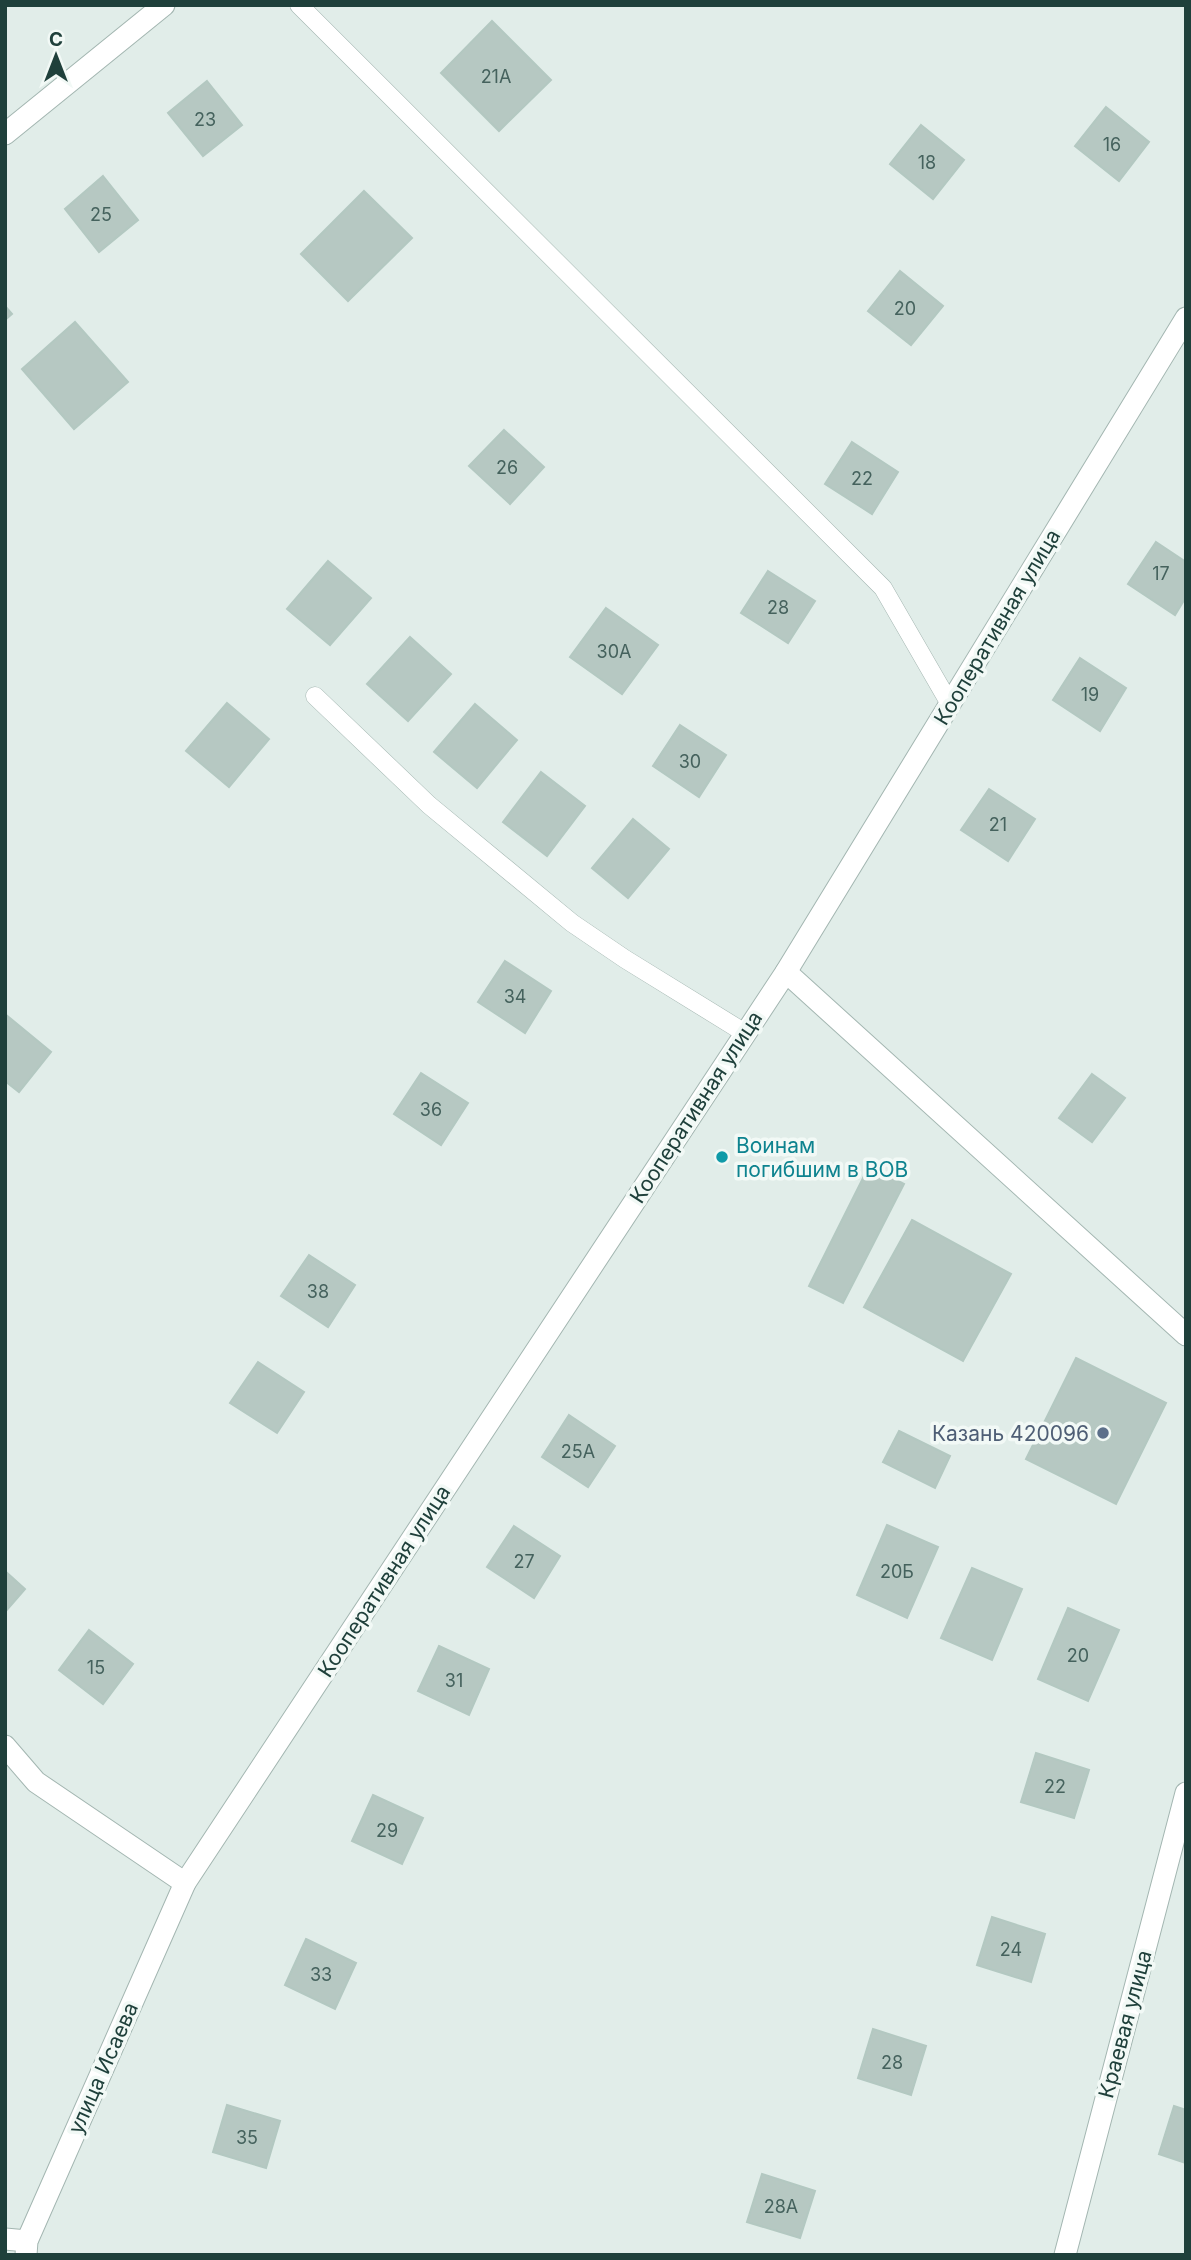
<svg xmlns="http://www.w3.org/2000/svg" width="1191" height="2260" font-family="Inter,sans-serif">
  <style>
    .building { fill: #b6c8c2; stroke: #b3c8c1; stroke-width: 2 }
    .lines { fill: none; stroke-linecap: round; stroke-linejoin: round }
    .lane-casing { stroke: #a3b6b1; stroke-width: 19 }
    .street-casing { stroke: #a3b6b1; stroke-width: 23 }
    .lane { stroke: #fff; stroke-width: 18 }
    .street { stroke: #fff; stroke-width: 21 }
    .culture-dot { fill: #0f9aa8; stroke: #f2f9f6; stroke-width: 2.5 }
    .service-dot { fill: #5c6f8a; stroke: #f2f9f6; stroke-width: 2.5 }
    .labels { text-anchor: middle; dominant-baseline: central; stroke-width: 7; stroke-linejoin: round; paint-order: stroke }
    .number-label { font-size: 18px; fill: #45625d }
    .street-label { font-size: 21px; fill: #1f403b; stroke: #f2f9f6 }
    .culture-label { font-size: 21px; fill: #0d838f; stroke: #f2f9f6; text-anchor: start }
    .service-label { font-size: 21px; fill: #4e5e75; stroke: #f2f9f6; text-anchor: end }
  </style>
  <rect width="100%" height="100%" fill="#e1ede9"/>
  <g class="building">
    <path d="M492 21 551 80 499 131 441 73Z"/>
    <path d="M207 81 242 125 203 156 168 113Z"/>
    <path d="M1106 107 1149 142 1119 181 1075 146Z"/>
    <path d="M921 125 964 160 933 199 890 164Z"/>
    <path d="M103 176 138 220 99 252 65 209Z"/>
    <path d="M364 191 412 238 348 301 301 254Z"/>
    <path d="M900 271 943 306 911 345 868 311Z"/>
    <path d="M5 306 12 314 5 320Z"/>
    <path d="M75 322 128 382 74 429 22 369Z"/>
    <path d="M504 430 544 467 510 504 469 466Z"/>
    <path d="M852 442 898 472 872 514 825 484Z"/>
    <path d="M1156 542 1186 562V597L1175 615 1128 584Z"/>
    <path d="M328 561 371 598 330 645 287 609Z"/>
    <path d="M768 571 815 601 788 643 741 613Z"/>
    <path d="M606 608 658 645 622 694 570 657Z"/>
    <path d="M410 637 451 674 408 721 367 684Z"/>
    <path d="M1080 658 1126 688 1100 731 1053 700Z"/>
    <path d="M227 703 269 739 229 787 186 751Z"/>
    <path d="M475 704 517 740 477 788 434 752Z"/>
    <path d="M680 725 726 755 699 797 653 766Z"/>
    <path d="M541 772 585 806 547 856 503 822Z"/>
    <path d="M989 789 1035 819 1008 861 961 830Z"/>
    <path d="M633 819 669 849 628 898 592 868Z"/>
    <path d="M505 961 551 991 525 1033 478 1002Z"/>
    <path d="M5 1014 51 1052 19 1092 5 1081Z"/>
    <path d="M421 1073 468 1103 441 1145 394 1114Z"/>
    <path d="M1092 1074 1125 1098 1092 1142 1059 1118Z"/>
    <path d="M869 1166 904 1184 843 1303 809 1286Z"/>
    <path d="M912 1220 1011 1274 963 1361 864 1307Z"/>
    <path d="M309 1255 355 1285 328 1327 281 1296Z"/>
    <path d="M1076 1358 1166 1403 1116 1504 1026 1459Z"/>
    <path d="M258 1362 304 1392 277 1433 230 1403Z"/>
    <path d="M569 1415 615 1446 588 1487 542 1457Z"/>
    <path d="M899 1431 950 1456 935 1488 883 1462Z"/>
    <path d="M887 1525 938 1547 907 1618 857 1595Z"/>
    <path d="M514 1526 560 1556 534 1598 487 1567Z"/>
    <path d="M972 1568 1022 1589 992 1660 941 1638Z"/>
    <path d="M5 1571 25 1589 5 1612Z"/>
    <path d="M1068 1608 1119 1630 1088 1701 1038 1679Z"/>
    <path d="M89 1630 133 1664 103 1704 59 1670Z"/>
    <path d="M439 1646 489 1669 469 1715 418 1691Z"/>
    <path d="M1036 1753 1089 1770 1074 1818 1021 1802Z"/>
    <path d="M373 1795 423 1818 402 1864 352 1841Z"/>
    <path d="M992 1917 1045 1934 1031 1982 977 1965Z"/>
    <path d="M306 1939 356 1963 335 2009 285 1985Z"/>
    <path d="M873 2029 926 2046 911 2095 858 2078Z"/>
    <path d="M227 2105 280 2121 266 2168 213 2152Z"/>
    <path d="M1174 2106 1186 2110V2163L1159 2154Z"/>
    <path d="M762 2174 815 2191 800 2238 747 2222Z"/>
  </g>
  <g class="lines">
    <g class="lane-casing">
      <g id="lane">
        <path d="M299 5 883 588 950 704"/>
        <path d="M315 696 429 805 572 923 625 959 745 1033"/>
      </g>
    </g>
    <g class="street-casing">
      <g id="street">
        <path d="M5 134 164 5"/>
        <path d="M786 972 1186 1335"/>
        <path d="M5 1746 36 1782 185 1883"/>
        <path d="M5 2239 27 2241"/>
        <path d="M26 2255 27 2241 185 1883 786 972 1186 318"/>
        <path d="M1065 2255 1186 1793"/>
      </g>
    </g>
    <use href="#lane" class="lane"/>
    <use href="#street" class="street"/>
  </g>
  <circle class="culture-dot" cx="722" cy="1157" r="7"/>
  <circle class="service-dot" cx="1103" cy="1433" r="7"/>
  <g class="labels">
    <g class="number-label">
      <text x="496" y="76">21А</text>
      <text x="205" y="119">23</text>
      <text x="1112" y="144">16</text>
      <text x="927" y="162">18</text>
      <text x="101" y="214">25</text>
      <text x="905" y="308">20</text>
      <text x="507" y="467">26</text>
      <text x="862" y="478">22</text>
      <text x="1161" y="573">17</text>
      <text x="778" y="607">28</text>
      <text x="614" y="651">30А</text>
      <text x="1090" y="694">19</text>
      <text x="690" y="761">30</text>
      <text x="998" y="824">21</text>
      <text x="515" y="996">34</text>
      <text x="431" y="1109">36</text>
      <text x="318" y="1291">38</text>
      <text x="578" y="1451">25А</text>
      <text x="524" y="1561">27</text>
      <text x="897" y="1571">20Б</text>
      <text x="1078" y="1655">20</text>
      <text x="96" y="1667">15</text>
      <text x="454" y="1680">31</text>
      <text x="1055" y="1786">22</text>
      <text x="387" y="1830">29</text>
      <text x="1011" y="1949">24</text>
      <text x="321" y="1974">33</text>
      <text x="892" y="2062">28</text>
      <text x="247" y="2137">35</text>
      <text x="781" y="2206">28А</text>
    </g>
    <g class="street-label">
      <text transform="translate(997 627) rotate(-59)">Кооперативная улица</text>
      <text transform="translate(696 1107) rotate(-57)">Кооперативная улица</text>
      <text transform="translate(384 1581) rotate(-57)">Кооперативная улица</text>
      <text transform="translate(1125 2024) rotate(-75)">Краевая улица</text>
      <text transform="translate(103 2068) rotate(-66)">улица Исаева</text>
    </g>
    <g class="culture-label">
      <text x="736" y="1145">Воинам<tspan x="736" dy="24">погибшим в ВОВ</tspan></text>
    </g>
    <g class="service-label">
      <text x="1089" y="1433">Казань 420096</text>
    </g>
  </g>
  <rect width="1191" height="2260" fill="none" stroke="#1f403b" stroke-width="14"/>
  <g transform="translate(56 56)" stroke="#f2f9f6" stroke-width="5" paint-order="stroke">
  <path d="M0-5L12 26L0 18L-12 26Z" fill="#1f403b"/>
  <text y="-10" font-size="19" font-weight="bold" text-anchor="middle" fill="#1f403b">С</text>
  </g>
</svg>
